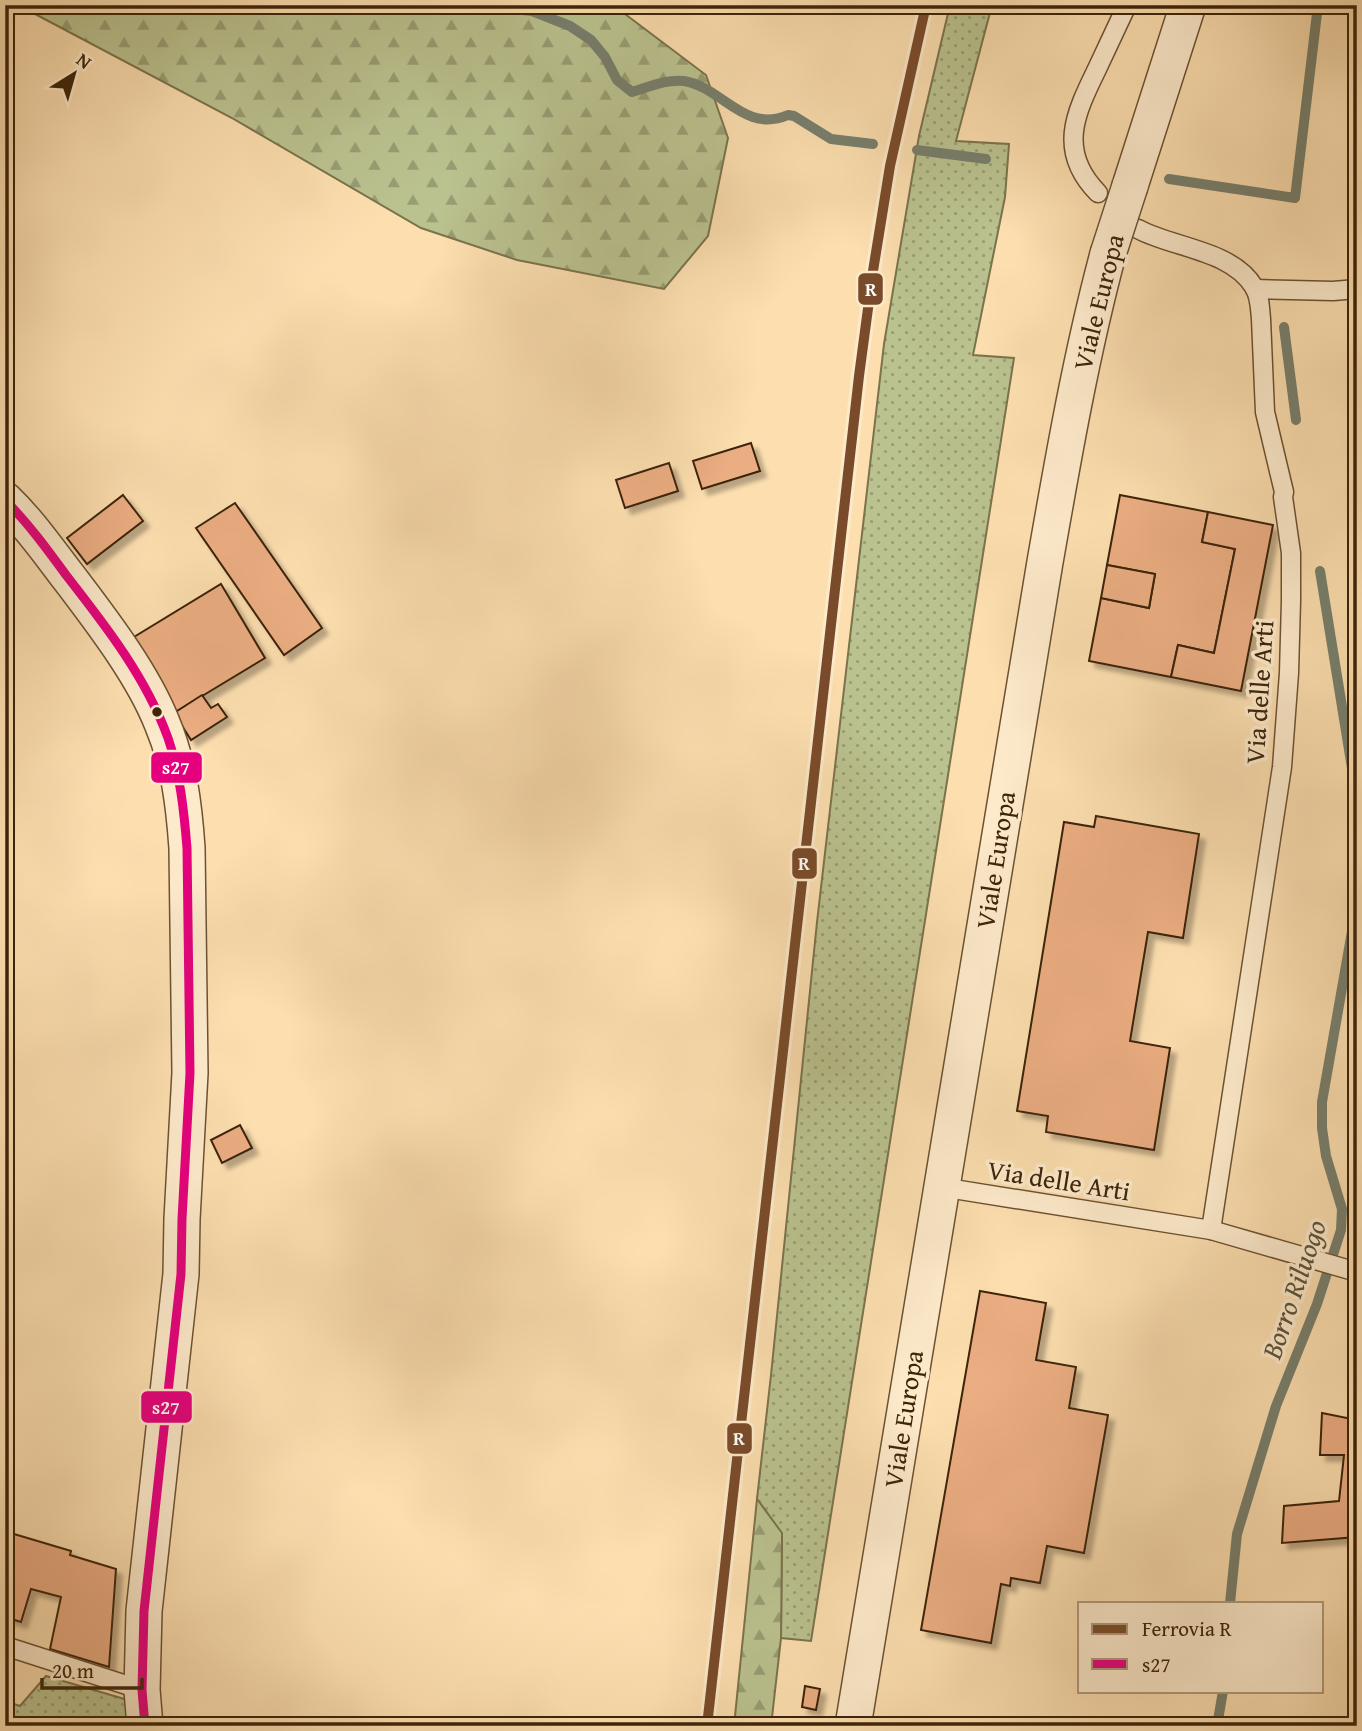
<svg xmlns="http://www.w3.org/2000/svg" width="1362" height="1731" font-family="'Gentium Book Plus',serif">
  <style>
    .grass { fill: url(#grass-dots); stroke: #7b734c; stroke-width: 2 }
    .forest { fill: url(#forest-firs); stroke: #7b734c; stroke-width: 2 }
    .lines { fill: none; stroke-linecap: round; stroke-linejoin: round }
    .stream { stroke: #777f6d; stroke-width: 10 }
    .building { fill: #ebad82; stroke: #3c2409; stroke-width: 2; filter: url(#shadow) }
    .service-casing { stroke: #6c5232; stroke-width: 21 }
    .minor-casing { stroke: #6c5232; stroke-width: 38 }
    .service { stroke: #fdeacb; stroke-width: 18 }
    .minor { stroke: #fdeacb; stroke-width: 35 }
    .minor-bridge-casing { stroke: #6c5232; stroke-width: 38; stroke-linecap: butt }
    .minor-bridge { stroke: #fdeacb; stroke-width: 35 }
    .bus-1-casing { stroke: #fdeacb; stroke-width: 14 }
    .bus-1 { stroke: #e5007d; stroke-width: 9 }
    .rail-1-casing { stroke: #fdeacb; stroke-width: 16 }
    .rail-1 { stroke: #7a4b2a; stroke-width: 10 }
    .bus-dot { fill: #3c2409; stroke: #fdeacb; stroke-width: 2.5 }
    .labels { text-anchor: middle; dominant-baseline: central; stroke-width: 7; stroke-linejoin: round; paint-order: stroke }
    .street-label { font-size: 26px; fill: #3c2409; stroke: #fdeacb }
    .water-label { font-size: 28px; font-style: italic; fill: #5a523b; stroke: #fdeacb }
    .line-badge { stroke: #fdeacb; stroke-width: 2.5 }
    .badge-label { font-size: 19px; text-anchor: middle; font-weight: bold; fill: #fff }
  </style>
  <defs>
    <pattern id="grass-dots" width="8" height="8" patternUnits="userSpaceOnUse" patternTransform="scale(1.75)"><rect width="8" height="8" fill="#bac28f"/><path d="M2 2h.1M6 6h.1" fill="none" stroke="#989d73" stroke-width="1.8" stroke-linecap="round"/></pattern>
    <pattern id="forest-firs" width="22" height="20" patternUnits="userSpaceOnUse" patternTransform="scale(1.75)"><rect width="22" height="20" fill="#bac28f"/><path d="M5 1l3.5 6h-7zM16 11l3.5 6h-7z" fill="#989d73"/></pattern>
    <filter id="shadow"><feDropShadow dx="6" dy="6" stdDeviation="2" flood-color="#0004"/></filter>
  </defs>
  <rect width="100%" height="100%" fill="#fcdeaf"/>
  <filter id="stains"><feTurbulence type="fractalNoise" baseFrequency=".00286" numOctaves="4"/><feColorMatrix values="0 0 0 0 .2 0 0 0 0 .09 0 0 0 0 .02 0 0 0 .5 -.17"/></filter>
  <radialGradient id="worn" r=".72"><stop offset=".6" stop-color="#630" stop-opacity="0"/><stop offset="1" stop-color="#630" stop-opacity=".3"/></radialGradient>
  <g class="grass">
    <path d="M950 5H992L956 141 1009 144 1005 197 973 355 1014 358 811 1641 781 1638 782 1534 757 1499 771 1375 817 922 884 344 919 136Z"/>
    <path d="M46 1676 128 1700 130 1726H5V1701L20 1706Z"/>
  </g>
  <g class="forest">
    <path d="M18 5H613L706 75 728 138 708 236 664 289 517 260 421 228 232 118Z"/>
    <path d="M757 1499 782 1533 781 1638 771 1726H734Z"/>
  </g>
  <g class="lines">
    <g class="stream">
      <path d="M352 5 367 10 382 5"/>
      <path d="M477 5 532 11 570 26 591 40 605 57 617 80 632 92C649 87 666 79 684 81 722 87 744 134 788 115L794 116 831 139 873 144"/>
      <path d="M917 150 986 159"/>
      <path d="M1169 179 1295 198 1318 5"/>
      <path d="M1284 327 1296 420"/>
      <path d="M1320 571 1357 799"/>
      <path d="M1230 1603 1237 1534 1276 1406 1317 1304 1341 1230 1342 1209 1326 1156 1322 1128V1102L1357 903"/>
      <path d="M1217 1726 1223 1691"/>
    </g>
  </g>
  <g class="building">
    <path d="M751 443 760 471 702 489 693 461Z"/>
    <path d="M669 463 678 491 625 508 616 480Z"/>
    <path d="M123 495 143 521 87 564 67 538Z"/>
    <path d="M1120 495 1208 512 1202 542 1235 549 1214 653 1178 645 1171 677 1089 661 1101 598 1149 608 1155 574 1107 565Z"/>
    <path d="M235 503 322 628 284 655 196 528Z"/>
    <path d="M1208 512 1273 525 1241 691 1171 677 1178 645 1214 653 1235 549 1202 542Z"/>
    <path d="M1107 565 1155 574 1149 608 1101 598Z"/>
    <path d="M221 584 265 658 174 713 129 640Z"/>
    <path d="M202 695 211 708 218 704 227 717 191 740 174 713Z"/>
    <path d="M1096 816 1199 834 1183 938 1148 932 1130 1041 1170 1048 1154 1150 1046 1132 1048 1116 1017 1111 1064 822 1094 827Z"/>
    <path d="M240 1125 252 1148 222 1163 211 1140Z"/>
    <path d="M980 1291 1046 1303 1036 1360 1076 1367 1069 1408 1108 1415 1084 1553 1047 1546 1040 1583 1011 1578 1010 1586 1001 1584 991 1643 921 1630Z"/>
    <path d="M1322 1413 1357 1420V1537L1282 1543 1284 1506 1339 1501 1344 1455H1320Z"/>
    <path d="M14 1534 71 1551 70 1555 116 1569 109 1667 50 1649 61 1597 31 1589 21 1622 5 1617V1539L11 1541Z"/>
    <path d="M805 1686 820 1689 816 1710 802 1707Z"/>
  </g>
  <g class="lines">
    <g class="service-casing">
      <g id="service">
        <path d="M1098 193C1057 151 1075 114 1097 69 1107 48 1117 26 1127 5"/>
        <path d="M1138 229C1173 248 1232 250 1254 287 1260 296 1260 309 1261 319L1265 412 1284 492 1283 497 1291 553V601L1289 673 1282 767 1211 1230"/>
        <path d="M1255 289 1333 291 1357 289"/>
        <path d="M941 1187 1211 1230 1357 1272"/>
        <path d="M5 1646 142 1690"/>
      </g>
    </g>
    <g class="minor-casing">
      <g id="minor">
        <path d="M1130 186 1188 5"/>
        <path d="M5 500C31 525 51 555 73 583 104 624 143 675 162 723 179 763 184 805 187 848L190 1073 182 1219 181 1274 144 1611 142 1690 145 1726"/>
        <path d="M853 1726 1045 562C1063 459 1081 355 1108 254"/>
      </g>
    </g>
    <use href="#service" class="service"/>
    <use href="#minor" class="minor"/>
    <g class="minor-bridge-casing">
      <path id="minor-bridge" d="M1108 254 1130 186"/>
    </g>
    <use href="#minor-bridge" class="minor-bridge"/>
    <g class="bus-1-casing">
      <path id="bus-1" d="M5 500C28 523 47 549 66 575 105 625 146 677 168 738 180 773 184 811 187 848L190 1073 182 1219 181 1274 144 1611 142 1690 145 1726"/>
    </g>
    <use href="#bus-1" class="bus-1"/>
    <g class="rail-1-casing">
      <path id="rail-1" d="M707 1726 859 376 873 271 890 166 926 5"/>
    </g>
    <use href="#rail-1" class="rail-1"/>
  </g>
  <circle class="bus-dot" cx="157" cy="712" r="6"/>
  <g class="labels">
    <g class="street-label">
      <text transform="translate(1098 302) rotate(-76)">Viale Europa</text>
      <text transform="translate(1259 692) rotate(-86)">Via delle Arti</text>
      <text transform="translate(995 860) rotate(-81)">Viale Europa</text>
      <text transform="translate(1059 1180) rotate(9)">Via delle Arti</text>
      <text transform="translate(903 1419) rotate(-81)">Viale Europa</text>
    </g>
    <g class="water-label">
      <text transform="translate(1293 1289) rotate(-71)">Borro Riluogo</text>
    </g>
  </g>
  <g class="line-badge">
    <rect x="857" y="272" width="27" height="34" rx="7" fill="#7a4b2a"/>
    <rect x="150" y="751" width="53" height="33" rx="7" fill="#e5007d"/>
    <rect x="791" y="847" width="27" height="33" rx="7" fill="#7a4b2a"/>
    <rect x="140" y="1390" width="53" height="34" rx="7" fill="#e5007d"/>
    <rect x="726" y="1422" width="27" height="33" rx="7" fill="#7a4b2a"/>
  </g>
  <g class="badge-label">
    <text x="871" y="296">R</text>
    <text x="176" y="774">s27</text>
    <text x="804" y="870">R</text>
    <text x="166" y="1414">s27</text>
    <text x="739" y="1445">R</text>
  </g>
  <rect width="1362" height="1731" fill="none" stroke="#fcdeaf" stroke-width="28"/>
  <rect x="7" y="7" width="1348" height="1717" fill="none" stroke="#3c2409" stroke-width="3.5"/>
  <rect x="14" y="14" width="1334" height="1703" fill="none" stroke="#3c2409" stroke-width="2"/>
  <rect x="1078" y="1602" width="245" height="91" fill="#fdeacb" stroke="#b09b7d" stroke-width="2"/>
  <rect x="1092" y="1624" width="35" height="10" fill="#7a4b2a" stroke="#b09b7d" stroke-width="2"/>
  <text x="1142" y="1636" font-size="21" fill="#3c2409">Ferrovia R</text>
  <rect x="1092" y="1659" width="35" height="10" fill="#e5007d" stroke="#b09b7d" stroke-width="2"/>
  <text x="1142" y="1672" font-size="21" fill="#3c2409">s27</text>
  <g transform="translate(74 74) rotate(37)" stroke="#fdeacb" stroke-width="5" paint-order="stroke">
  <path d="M0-5L12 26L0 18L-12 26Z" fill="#3c2409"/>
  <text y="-10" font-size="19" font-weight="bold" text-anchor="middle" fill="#3c2409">N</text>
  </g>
  <path d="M42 1678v10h100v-10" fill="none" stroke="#3c2409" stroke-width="3.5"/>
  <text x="52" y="1678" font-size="21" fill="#3c2409" stroke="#fdeacb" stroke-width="5" paint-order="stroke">20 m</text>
  <rect width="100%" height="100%" filter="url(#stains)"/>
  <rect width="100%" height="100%" fill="url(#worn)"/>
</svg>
